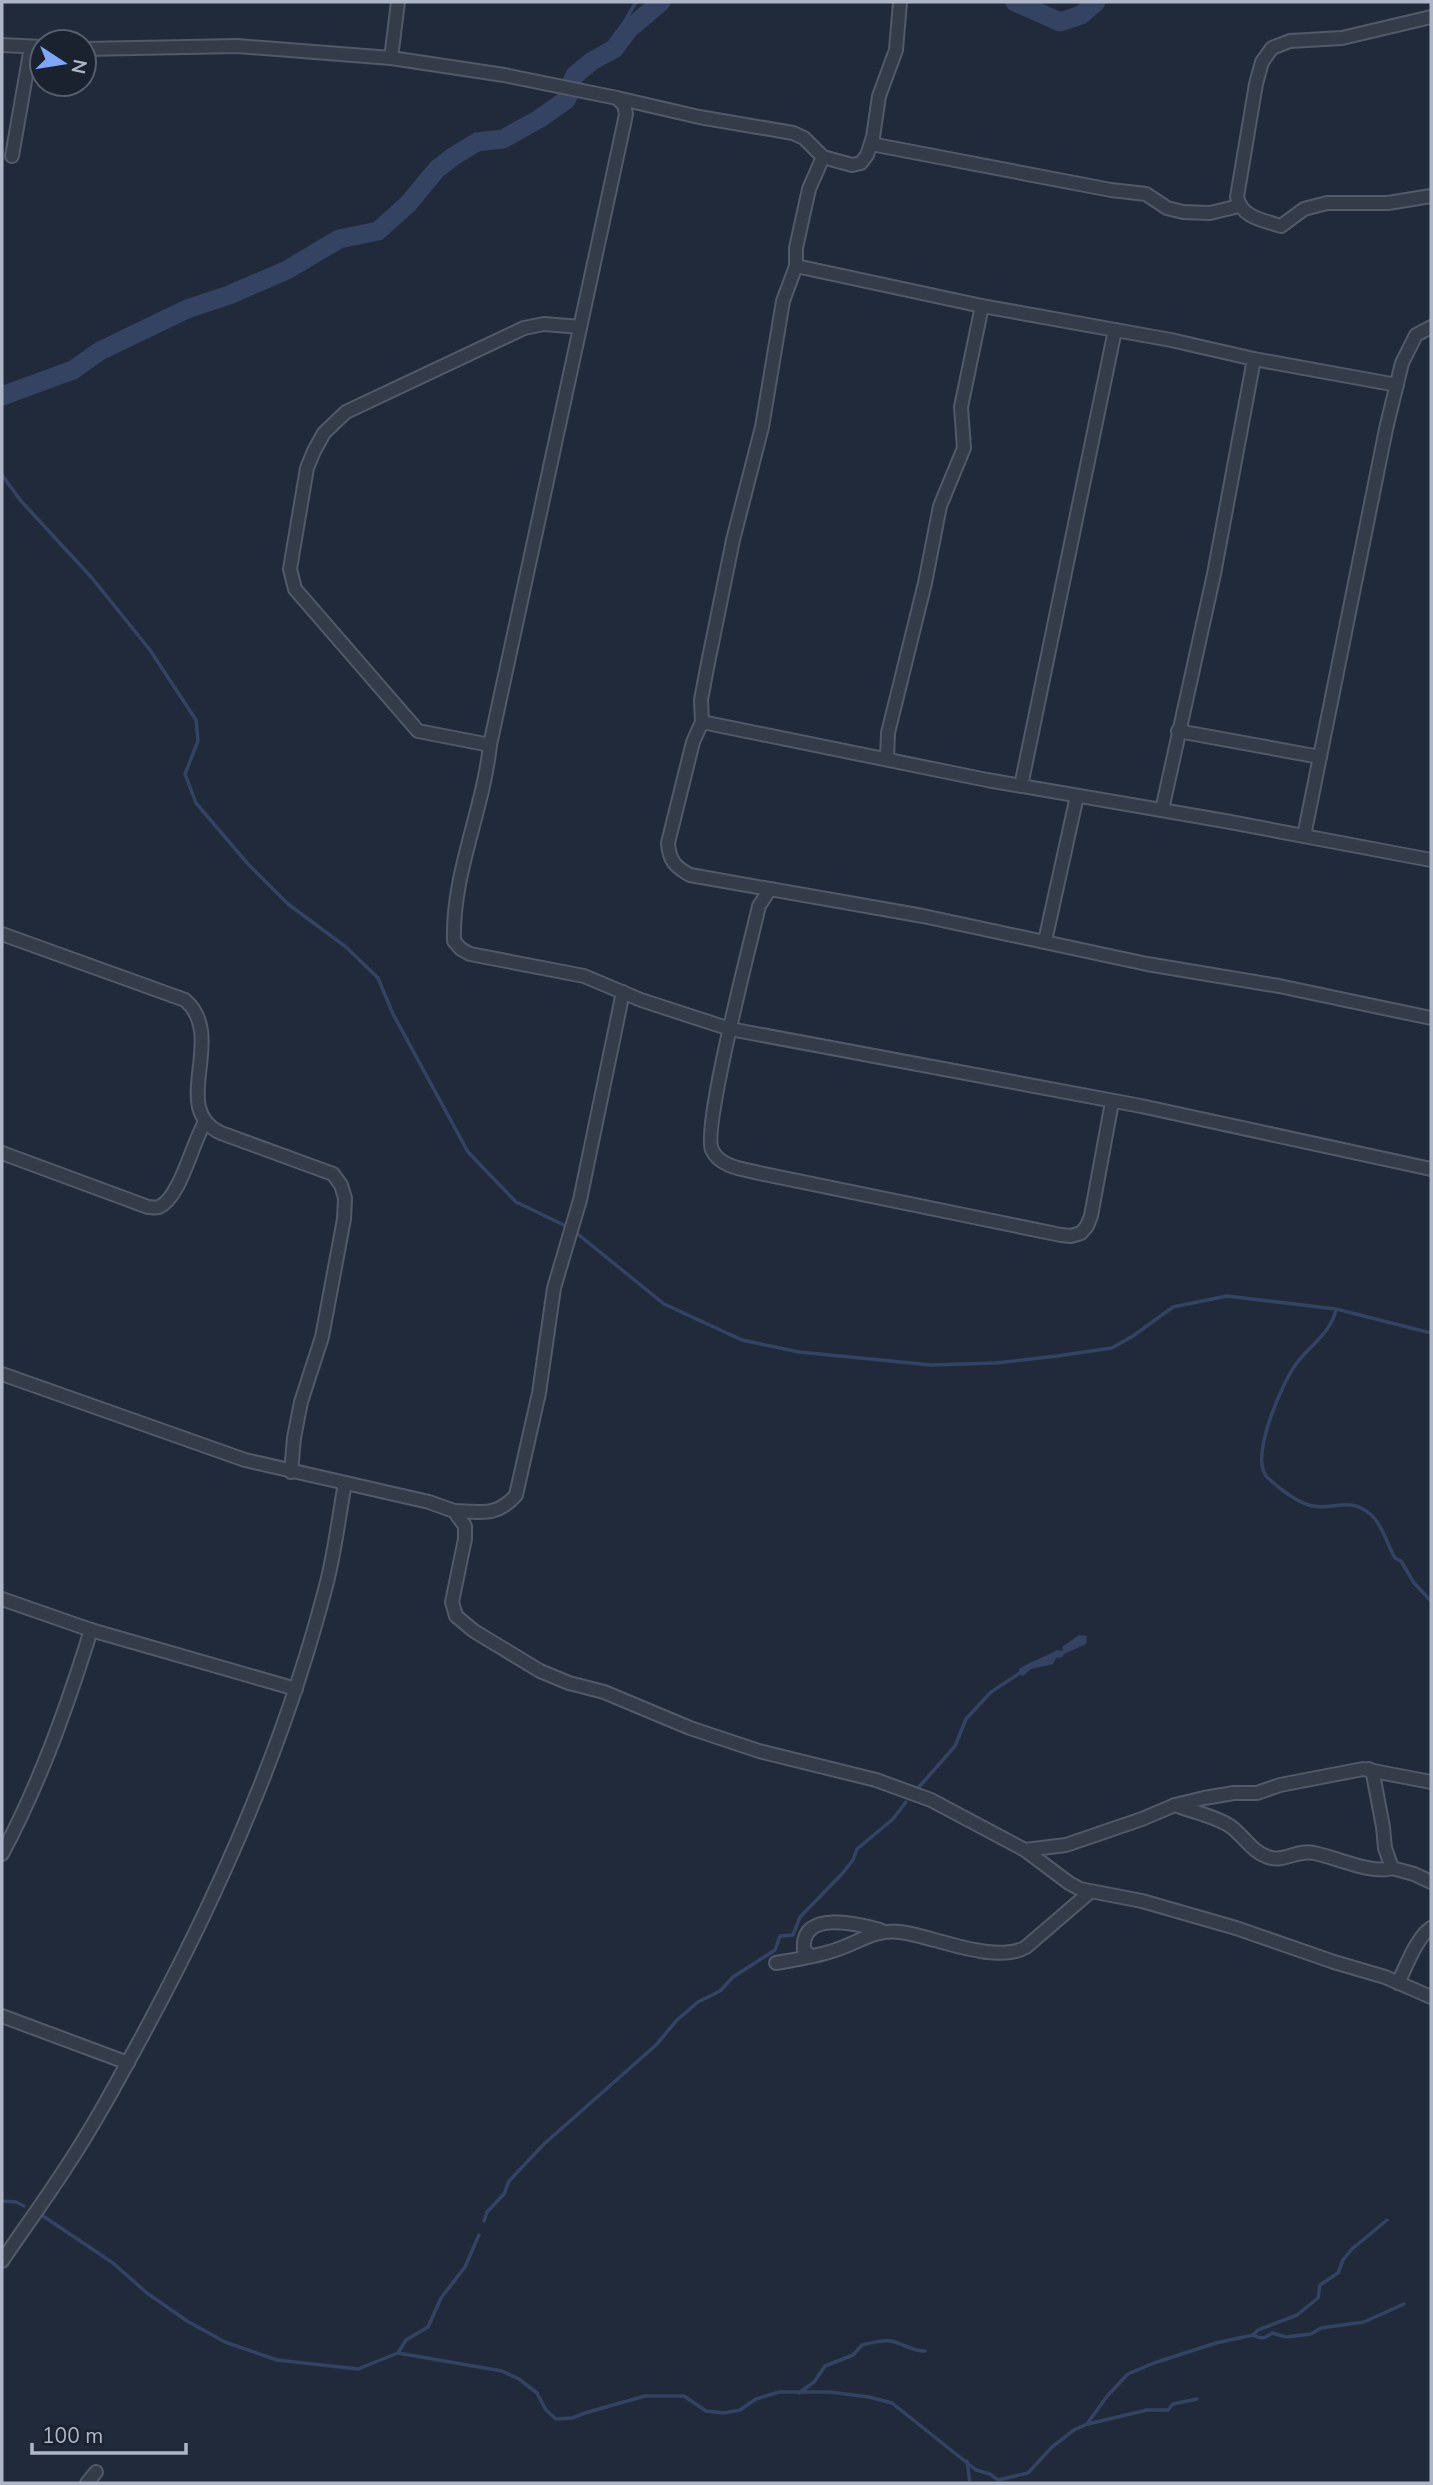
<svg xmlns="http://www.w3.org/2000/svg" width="1433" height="2485" font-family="'Nunito Sans',sans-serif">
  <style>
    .water { fill: #344362 }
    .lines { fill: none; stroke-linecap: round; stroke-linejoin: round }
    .stream { stroke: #344362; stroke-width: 3.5 }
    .river { stroke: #344362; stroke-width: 19 }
    .minor-casing { stroke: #525968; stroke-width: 16 }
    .minor { stroke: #343c4a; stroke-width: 12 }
  </style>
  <rect width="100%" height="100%" fill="#212a3a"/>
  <path class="water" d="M1079 1635 1087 1636 1086 1644 1064 1654 1062 1657 1056 1658 1053 1664 1031 1669 1023 1676 1019 1674V1669C1027 1663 1045 1657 1057 1650L1063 1651 1062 1647Z"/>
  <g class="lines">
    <g class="stream">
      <path d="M614 49 622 26 636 2"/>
      <path d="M2 475 21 501 92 578 150 650 196 720 198 741 185 774 196 803 248 864 288 904 346 947 378 978 393 1014 468 1152 516 1202 568 1227"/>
      <path d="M574 1231 664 1304 742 1340 799 1352 931 1365 996 1363 1057 1356 1112 1348 1133 1336 1173 1307 1227 1296 1336 1309 1431 1333"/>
      <path d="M1336 1310C1330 1334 1310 1345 1296 1364 1282 1383 1248 1460 1268 1478 1279 1488 1298 1503 1313 1506 1333 1510 1349 1497 1369 1513 1382 1523 1387 1544 1395 1558L1401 1561 1414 1583 1431 1601"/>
      <path d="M919 1787 955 1746 966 1719 991 1692 1023 1671"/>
      <path d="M2 2201 16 2202 24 2206"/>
      <path d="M40 2214 113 2263 147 2293 187 2321 225 2342 277 2360 358 2369 398 2353 502 2371 519 2379 537 2393 546 2410 556 2419 572 2418 585 2413 645 2396H684L706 2411 724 2413 740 2410 756 2399 779 2392H830L869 2397 892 2403 976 2470 990 2474 998 2480 1028 2473 1052 2447 1074 2430 1087 2424 1108 2395 1128 2374 1154 2363 1216 2343 1253 2335 1258 2330 1297 2315 1318 2298 1320 2285 1338 2273 1343 2260 1352 2249 1387 2220"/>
      <path d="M484 2221 487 2212 504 2194 509 2181 544 2144 656 2045 677 2020 698 2002 720 1991 733 1977 775 1950 780 1936 793 1935 800 1917 842 1874 853 1860 857 1849 893 1819 906 1802"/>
      <path d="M1253 2335C1261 2339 1265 2339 1272 2333L1286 2337 1311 2334 1321 2328 1364 2322 1404 2304"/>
      <path d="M398 2353 406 2340 428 2327 441 2298 465 2267 479 2235"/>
      <path d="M799 2393 814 2382 825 2366 853 2355 862 2345C870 2343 884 2340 891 2341 904 2344 912 2351 925 2351"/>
      <path d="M1088 2424 1147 2410H1168L1173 2404 1197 2399"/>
      <path d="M967 2461 970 2483"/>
    </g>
    <g class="river">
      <path d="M1015 2 1060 22 1081 15 1096 2"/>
      <path d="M572 82 575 75 592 61 614 49 629 29 661 2"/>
      <path d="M2 396 73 370 100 351 187 309 229 295 287 270 339 239 378 231 408 204 437 169 454 156 477 142 503 139 539 119 566 100 569 94"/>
    </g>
    <g class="minor-casing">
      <g id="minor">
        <path d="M1431 17 1342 38 1290 41 1272 48 1262 62 1256 84 1237 197C1242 218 1263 220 1281 226L1304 209 1327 203H1388L1431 196"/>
        <path d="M2 45 42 47"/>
        <path d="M84 49 237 46 391 58 504 75 617 98 624 105 626 114 624 124 490 745C483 812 452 873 454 941L461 949 470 954 584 976 641 1000 730 1029 1141 1106 1431 1169"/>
        <path d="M391 58 398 2"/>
        <path d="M617 98 699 117 793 133 804 138 823 157 852 165 861 163 867 155 873 137 879 96 896 50 900 2"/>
        <path d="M871 144 1111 190 1146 194 1167 208 1183 212 1210 213 1239 206"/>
        <path d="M12 156 31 47"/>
        <path d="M823 157 809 189 796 248V266L783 301 762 427 733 540 708 663 701 700 702 722 693 742 668 843C669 860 675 867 690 875L923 916 1147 964 1279 986 1431 1018"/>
        <path d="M796 266 982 306 1171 340 1254 359 1397 385"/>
        <path d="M702 722 987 780 1225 821 1431 860"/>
        <path d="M1178 731 1320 757"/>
        <path d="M490 745 418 731 295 589 290 569 307 468 314 451 324 433 346 412 524 328 544 324 580 327"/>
        <path d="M887 759 888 733 925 583 940 506 964 448 961 407 982 306"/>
        <path d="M1021 786 1115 330"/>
        <path d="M1162 810 1214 574 1254 359"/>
        <path d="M1304 836 1386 429 1402 363 1416 335 1431 327"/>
        <path d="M770 889 759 906C751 941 702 1128 712 1150 720 1167 743 1169 759 1173L1061 1235 1071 1236 1081 1233 1087 1226 1091 1216 1112 1102"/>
        <path d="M2 934 185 1000C228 1037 168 1109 221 1133L333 1174 341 1185 345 1198 344 1219 322 1337 301 1402 294 1438 291 1472"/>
        <path d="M1045 941 1077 796"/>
        <path d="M2 1153 148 1207C151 1207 155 1208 159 1207 180 1198 192 1144 204 1124"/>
        <path d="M2 1374 245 1460 429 1502 454 1511 465 1526V1539L452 1602 456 1616 474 1631 540 1671 569 1683 604 1692 690 1728 759 1751 876 1780 931 1800 1025 1850 1069 1883 1080 1889 1142 1901 1236 1928 1334 1962 1385 1977 1431 1997"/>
        <path d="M454 1511C481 1512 497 1517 516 1495L539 1393 554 1288 580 1200 623 992"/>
        <path d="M2 1599 91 1630 296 1689"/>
        <path d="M1369 1769 1373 1774 1383 1827 1385 1848 1392 1868 1414 1874 1431 1882"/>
        <path d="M1175 1805C1193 1812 1215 1816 1230 1826 1243 1835 1252 1852 1268 1857 1284 1863 1297 1849 1314 1853 1335 1857 1373 1875 1392 1868"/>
        <path d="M1025 1850 1066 1845 1142 1819 1175 1805 1204 1798 1234 1793H1257L1280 1785 1363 1769 1431 1782"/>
        <path d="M2 1854C40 1783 67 1707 91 1630"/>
        <path d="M811 1956 804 1950C800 1909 858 1924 880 1930"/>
        <path d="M776 1963C794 1960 812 1957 829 1952 854 1946 873 1928 900 1932 933 1936 996 1965 1026 1947L1090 1892"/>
        <path d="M1398 1983C1406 1967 1416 1938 1431 1928"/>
        <path d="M2 2016 128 2063"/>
        <path d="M2 2261C23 2230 45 2200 65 2169 95 2124 121 2075 147 2027 223 1886 287 1738 327 1582 335 1550 339 1516 345 1483"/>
        <path d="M87 2483 96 2472"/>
      </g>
    </g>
    <use href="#minor" class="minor"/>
  </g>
  <rect width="1433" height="2485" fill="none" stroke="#afb6c7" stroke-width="7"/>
  <g transform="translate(63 63) rotate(102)"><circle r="33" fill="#1a212f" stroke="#565d6c" stroke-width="2"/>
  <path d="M0-5L12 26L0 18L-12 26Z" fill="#80a6fb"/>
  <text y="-10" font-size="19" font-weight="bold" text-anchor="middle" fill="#afb6c7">N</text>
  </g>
  <path d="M32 2443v10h154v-10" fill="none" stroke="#afb6c7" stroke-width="3.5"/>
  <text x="42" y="2443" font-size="21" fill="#afb6c7" stroke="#1a212f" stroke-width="5" paint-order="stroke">100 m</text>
</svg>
